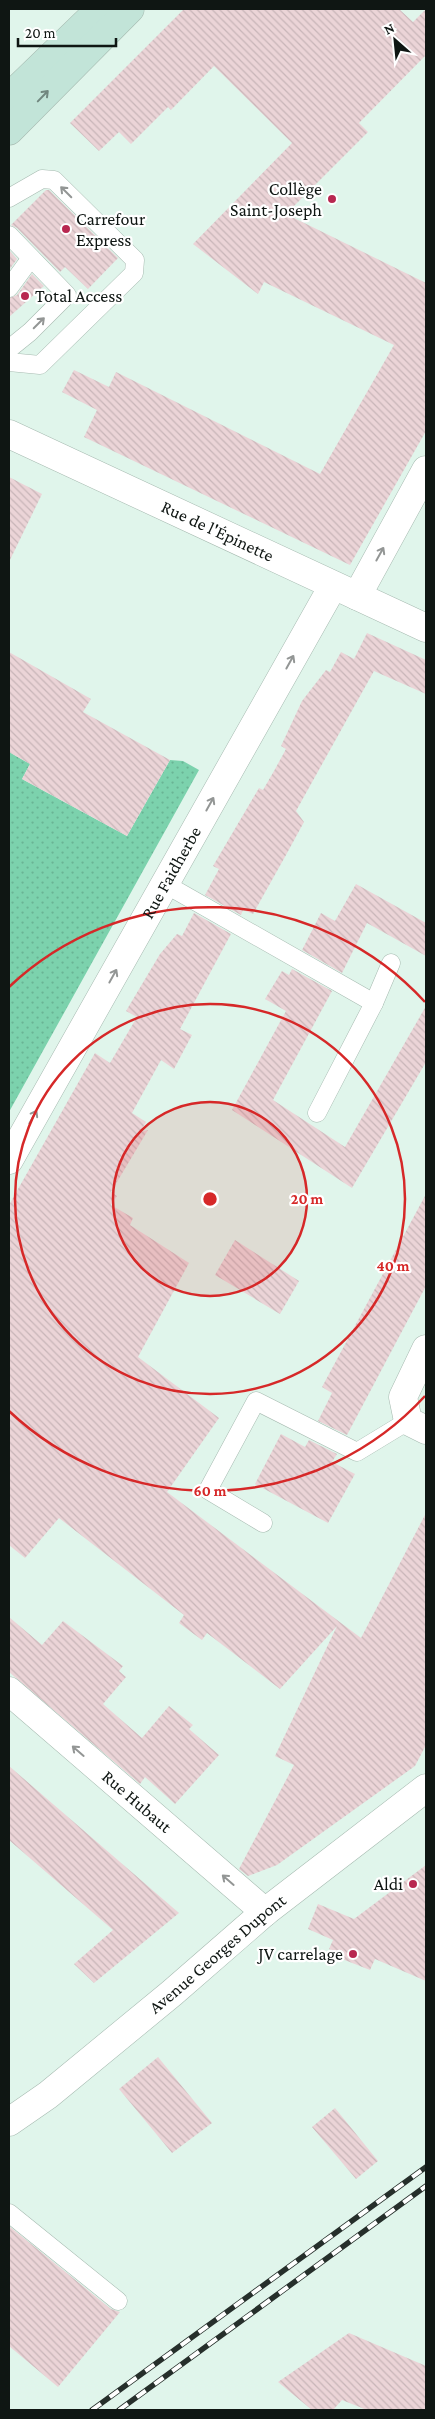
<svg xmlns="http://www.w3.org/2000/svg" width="435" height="2419" font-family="'Crimson Pro',serif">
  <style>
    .green { fill: url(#green-dots) }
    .building { fill: url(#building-back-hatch) }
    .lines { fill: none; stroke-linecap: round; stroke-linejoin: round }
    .lane-casing { stroke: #a6bab0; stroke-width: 19 }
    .street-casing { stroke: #a6bab0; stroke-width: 29 }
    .secondary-casing { stroke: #a6bab0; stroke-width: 29 }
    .lane { stroke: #fff; stroke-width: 18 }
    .street { stroke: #fff; stroke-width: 28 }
    .secondary { stroke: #c2e4d8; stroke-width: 28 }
    .rail-casing { stroke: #262f2b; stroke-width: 5.5 }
    .rail { stroke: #fff; stroke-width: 4; stroke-dasharray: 11; stroke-linecap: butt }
    .oneway { stroke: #71877f }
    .oneway2 { stroke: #939695 }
    .ring { fill: none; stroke: #d62828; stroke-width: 2.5 }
    .poi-dot { fill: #b82750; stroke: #fff; stroke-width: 2 }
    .labels { text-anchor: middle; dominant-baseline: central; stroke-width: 4.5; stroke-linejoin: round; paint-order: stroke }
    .poi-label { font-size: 18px; fill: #0f1613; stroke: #fff; text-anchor: end }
    .street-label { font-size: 18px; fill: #0f1613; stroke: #fff }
    .centre { fill: #d62828; stroke: #fff; stroke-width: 2.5 }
    .ring-label { font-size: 15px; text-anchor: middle; font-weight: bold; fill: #d62828; stroke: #fff; stroke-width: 4.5; stroke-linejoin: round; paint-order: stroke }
  </style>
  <defs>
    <pattern id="green-dots" width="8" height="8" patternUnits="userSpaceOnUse" patternTransform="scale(1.25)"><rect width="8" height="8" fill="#7cd2ad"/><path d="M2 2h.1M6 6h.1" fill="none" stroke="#6ab494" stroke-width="1.8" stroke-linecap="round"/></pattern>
    <pattern id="building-back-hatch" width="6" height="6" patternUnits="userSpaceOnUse" patternTransform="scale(1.25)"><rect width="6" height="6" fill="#ebd4d7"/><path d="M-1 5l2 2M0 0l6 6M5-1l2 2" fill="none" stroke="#c8b5b8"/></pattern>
  </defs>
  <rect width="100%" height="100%" fill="#e0f5eb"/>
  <path class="green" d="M9 752 30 764 22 779 127 836 170 760 183 761 199 770 9 1112Z"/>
  <g class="building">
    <path d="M184 9H399L413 22 426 9V55L359 123 368 132 286 214 426 283V431L350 565 84 437 97 410 62 392 74 370 109 387 116 372 320 474 394 345 264 282 258 294 193 244 292 143 214 66 171 110 168 107 131 144 119 132 99 151 70 123Z"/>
    <path d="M46 190H49L118 258 88 289 65 267 60 272 17 228 11 225Z"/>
    <path d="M9 250 17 259 9 270Z"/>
    <path d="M32 274 44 286 9 317V298L17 295Z"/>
    <path d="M9 477 42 494 9 562Z"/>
    <path d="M367 633 426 660V694L374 671 296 811 304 822 286 855 253 914 243 910 241 915 205 895 219 869 213 866 259 788 263 790 274 771 286 749 281 746 302 701 326 670 330 672 341 652 354 659Z"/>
    <path d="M9 652 91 699 83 712 170 760 127 836 22 779 30 764 9 752Z"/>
    <path d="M356 884 426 923V956L367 923 342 973 302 950 321 913 335 921Z"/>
    <path d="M194 913 231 934 180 1029 192 1035 174 1069 161 1060 132 1113 146 1122 140 1132 148 1130 111 1192 117 1196 111 1205 133 1218 130 1225 189 1263 138 1357 219 1418 167 1492 361 1638 426 1513V1745L415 1766 277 1865 248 1876 239 1869 294 1765 275 1756 337 1626 280 1689 207 1633 202 1640 179 1623 184 1615 59 1518 25 1558 9 1545V1205L95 1053 110 1063 137 1017 126 1011 160 954 177 934 182 936Z"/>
    <path d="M292 969 332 991 273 1100 345 1147 426 1006V1062L352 1188 232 1110 286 1011 265 999 282 971 289 975Z"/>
    <path d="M426 1194V1286L347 1435 318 1421 332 1393 322 1387Z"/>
    <path d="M235 1240 299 1281 280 1314 215 1275Z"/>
    <path d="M281 1434 305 1447 309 1440 337 1454 332 1462 355 1474 328 1523 255 1484Z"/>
    <path d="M9 1617 42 1645 63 1621 123 1666 119 1671 126 1677 103 1704 142 1738 169 1706 193 1725 189 1729 219 1755 175 1804 145 1777 140 1784 9 1672Z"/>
    <path d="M9 1766 179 1913 94 1983 74 1964 113 1930 9 1840Z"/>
    <path d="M426 1865V1981L375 1959 370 1970 337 1957 338 1953 329 1949 333 1940 308 1929 318 1904 354 1919Z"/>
    <path d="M158 2057 212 2123 172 2153 119 2089Z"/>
    <path d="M335 2108 378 2161 356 2179 312 2127Z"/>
    <path d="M9 2226 111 2309 120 2312 58 2387 9 2346Z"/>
    <path d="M349 2333 426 2366V2410H367L342 2400 333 2410H312L278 2382Z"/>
  </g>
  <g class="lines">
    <g class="lane-casing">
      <g id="lane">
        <path d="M9 198 42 179 54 180 135 260 134 273 40 365 9 362"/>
        <path d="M9 235 67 295 30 332 9 349"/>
        <path d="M9 288 31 258"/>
        <path d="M165 884 374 1003"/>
        <path d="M317 1113 374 1003 391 963"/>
        <path d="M263 1523 208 1490 256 1401 357 1452 408 1421"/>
        <path d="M9 2213 118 2301"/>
      </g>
    </g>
    <g class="street-casing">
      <g id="street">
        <path id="s1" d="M9 434 426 628"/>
        <path d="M357 596 426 470"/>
        <path id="s2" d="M9 1160 333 586"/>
        <path d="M426 1349 403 1397 408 1421 426 1430"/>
        <path id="s3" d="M9 1691 265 1912"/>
        <path id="s4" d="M9 2122 48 2095 172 1993 265 1912 426 1788"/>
      </g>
    </g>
    <g class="secondary-casing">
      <g id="secondary">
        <path d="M9 97 100 9"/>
        <path d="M9 131 130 9"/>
      </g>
    </g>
    <use href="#lane" class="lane"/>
    <use href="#street" class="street"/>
    <use href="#secondary" class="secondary"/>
    <g class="rail-casing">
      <g id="rail">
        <path d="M92 2410 426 2167"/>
        <path d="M119 2410 426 2186"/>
      </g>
    </g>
    <use href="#rail" class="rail"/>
  </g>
  <defs><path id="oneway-shaft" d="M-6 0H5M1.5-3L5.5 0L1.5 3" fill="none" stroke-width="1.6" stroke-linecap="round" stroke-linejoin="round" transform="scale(1.25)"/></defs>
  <use class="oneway" href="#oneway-shaft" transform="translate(43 96) rotate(-46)"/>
  <g class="oneway2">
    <use href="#oneway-shaft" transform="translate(66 192) rotate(-135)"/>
    <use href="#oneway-shaft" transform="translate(39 323) rotate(-45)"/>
    <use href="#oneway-shaft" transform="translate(380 554) rotate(-61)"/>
    <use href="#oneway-shaft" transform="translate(290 662) rotate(-61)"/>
    <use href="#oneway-shaft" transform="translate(210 804) rotate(-61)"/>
    <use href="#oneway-shaft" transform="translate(113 976) rotate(-61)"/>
    <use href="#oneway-shaft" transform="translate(33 1117) rotate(-61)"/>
    <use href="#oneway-shaft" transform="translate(78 1751) rotate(-139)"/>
    <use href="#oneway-shaft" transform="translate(228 1880) rotate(-139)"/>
  </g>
  <circle cx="210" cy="1199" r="97" fill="#d62828" fill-opacity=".12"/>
  <g class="ring">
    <circle cx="210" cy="1199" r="97"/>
    <circle cx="210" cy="1199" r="195"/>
    <path d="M425 1396A292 292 0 0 1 9 1411M9 987A292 292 0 0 1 425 1002"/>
  </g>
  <g class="poi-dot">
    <circle cx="332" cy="199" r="5"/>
    <circle cx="66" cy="229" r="5"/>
    <circle cx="25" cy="296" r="5"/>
    <circle cx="413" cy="1884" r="5"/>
    <circle cx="353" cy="1954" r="5"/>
  </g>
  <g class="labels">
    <g class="poi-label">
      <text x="322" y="189">Collège<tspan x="322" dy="21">Saint-Joseph</tspan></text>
      <text x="76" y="219" text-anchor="start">Carrefour<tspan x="76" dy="21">Express</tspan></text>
      <text x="35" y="296" text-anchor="start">Total Access</text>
      <text x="403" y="1884">Aldi</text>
      <text x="343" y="1954">JV carrelage</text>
    </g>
    <g class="street-label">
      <text stroke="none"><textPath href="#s1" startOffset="230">Rue de l'Épinette</textPath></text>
      <text stroke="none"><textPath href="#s2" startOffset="330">Rue Faidherbe</textPath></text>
      <text stroke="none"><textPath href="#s3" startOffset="169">Rue Hubaut</textPath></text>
      <text stroke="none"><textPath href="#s4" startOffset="268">Avenue Georges Dupont</textPath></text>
    </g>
  </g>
  <circle cx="210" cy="1199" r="8" class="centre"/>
  <g class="ring-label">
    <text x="307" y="1204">20 m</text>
    <text x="393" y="1271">40 m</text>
    <text x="210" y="1496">60 m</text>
  </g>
  <rect width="435" height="2419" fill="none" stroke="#0f1613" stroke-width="20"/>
  <g transform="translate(395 40) rotate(333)" stroke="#ffffff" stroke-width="4" paint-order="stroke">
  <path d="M0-4L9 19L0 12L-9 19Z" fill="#0f1613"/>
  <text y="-8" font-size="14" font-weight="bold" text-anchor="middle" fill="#0f1613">N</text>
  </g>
  <path d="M18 38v8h98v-8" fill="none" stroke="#0f1613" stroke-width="2.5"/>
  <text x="25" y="38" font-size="15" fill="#0f1613" stroke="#ffffff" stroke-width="4" paint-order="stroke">20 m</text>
</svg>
